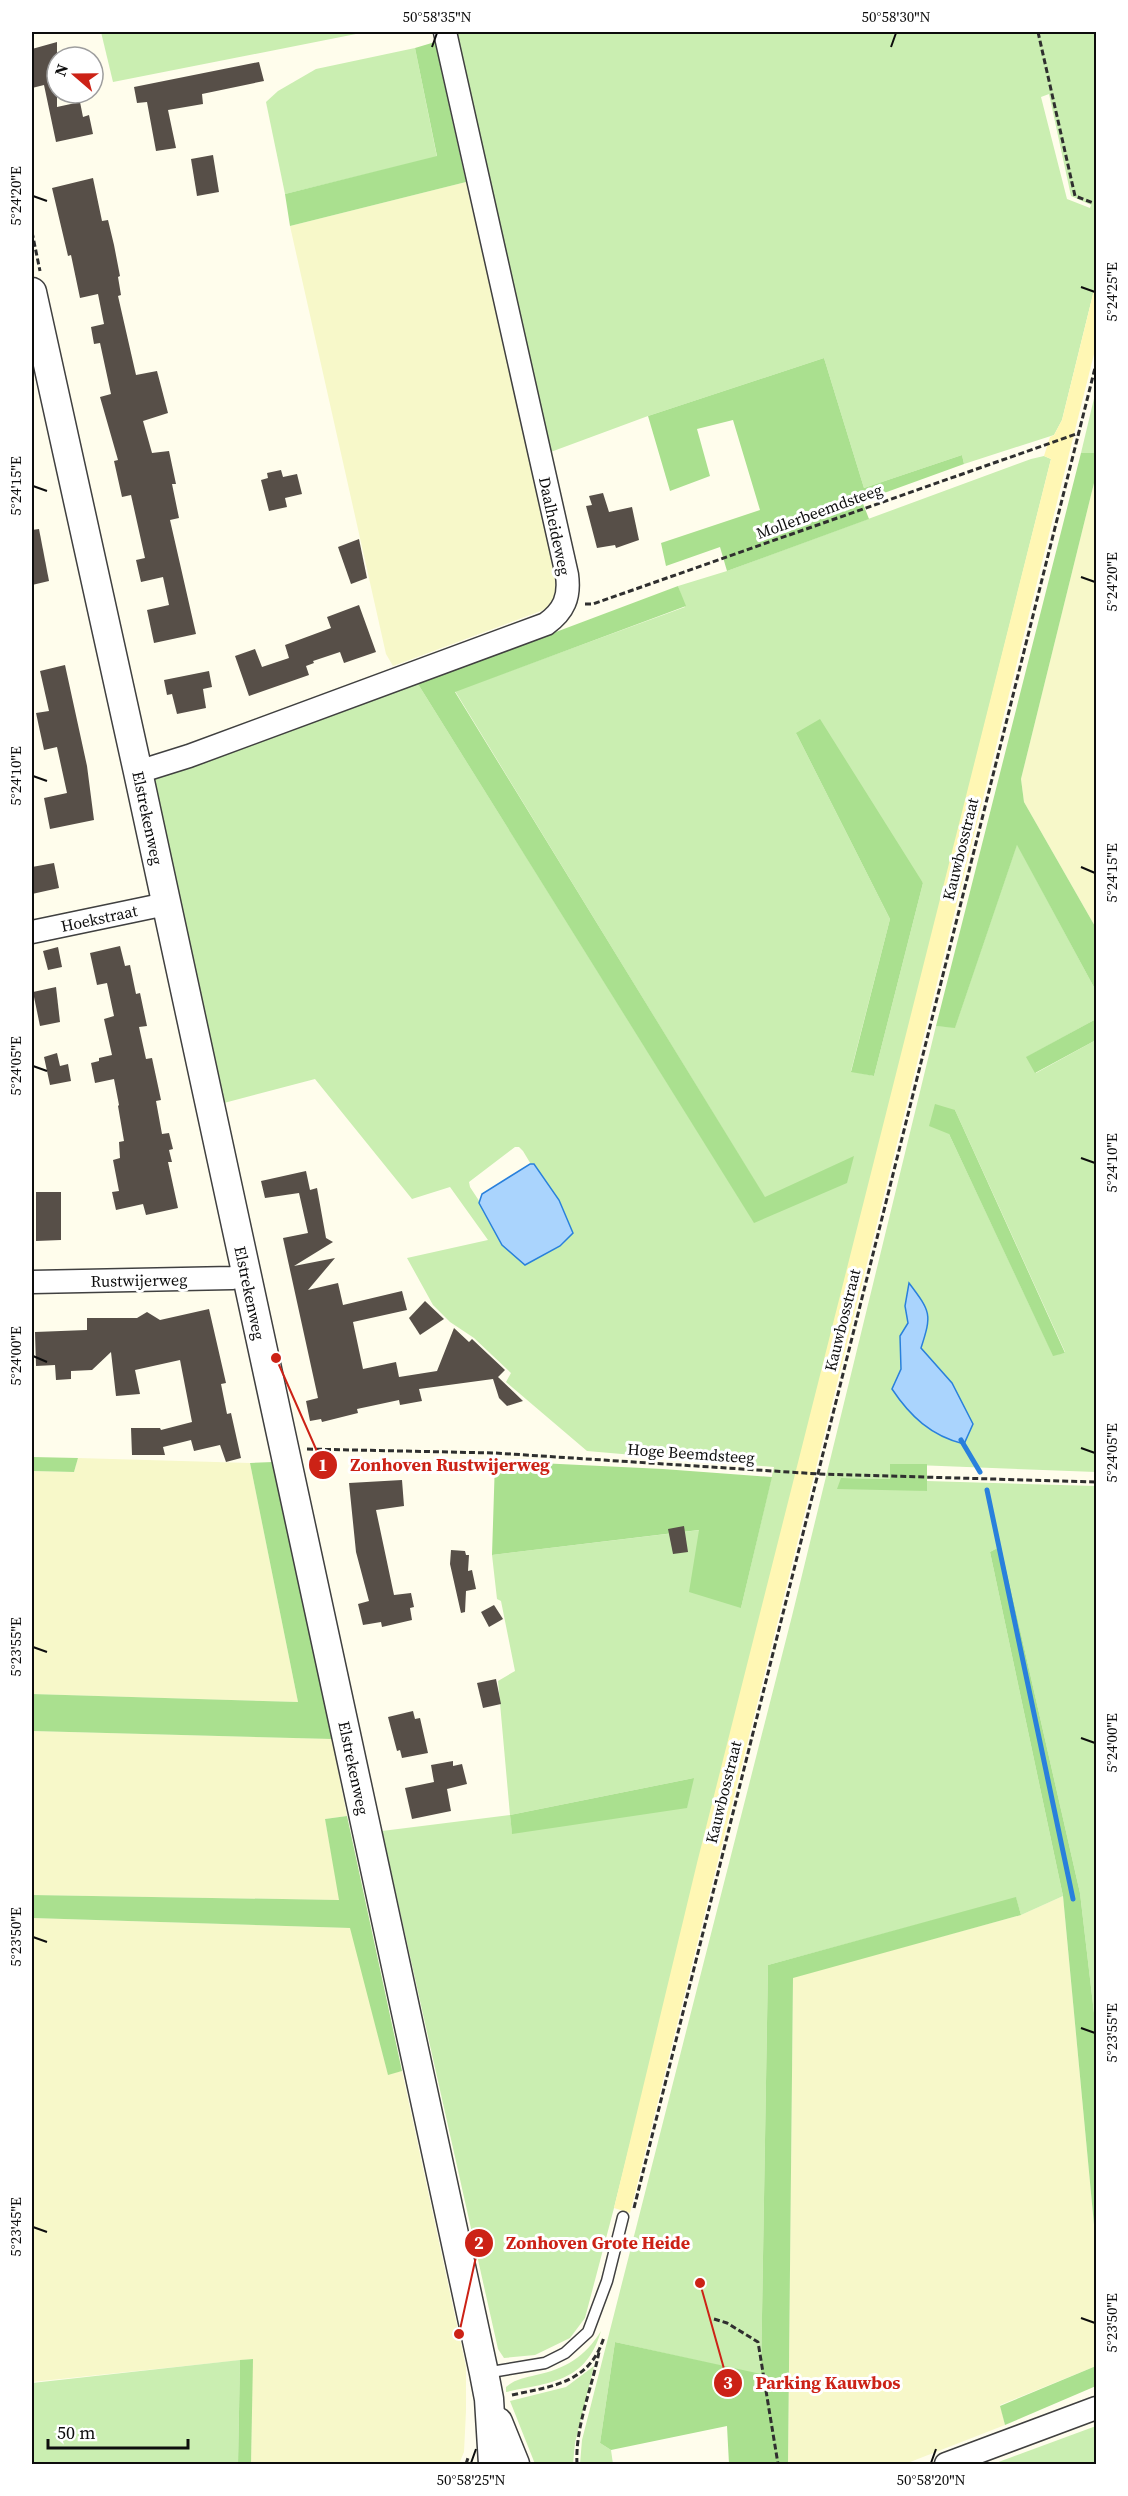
<svg xmlns="http://www.w3.org/2000/svg" width="1128" height="2496" font-family="'Source Serif 4',serif">
  <style>
    .farmland { fill: #f7f8c9 }
    .green { fill: #caeeb1; fill-rule: evenodd }
    .forest { fill: #aae08f }
    .sand { fill: #fff7b4 }
    .water { fill: #aad4fd; stroke: #2980dc; stroke-width: 1.5 }
    .lines { fill: none; stroke-linecap: round; stroke-linejoin: round }
    .stream { stroke: #2980dc; stroke-width: 5 }
    .building { fill: #574f48 }
    .service-casing { stroke: #404040; stroke-width: 13 }
    .minor-casing { stroke: #404040; stroke-width: 25 }
    .tertiary-casing { stroke: #404040; stroke-width: 31 }
    .path { stroke: #2f2f2f; stroke-width: 3; stroke-dasharray: 6 3; stroke-linecap: butt }
    .service { stroke: #fff; stroke-width: 10 }
    .minor { stroke: #fff; stroke-width: 22 }
    .tertiary { stroke: #fff; stroke-width: 28 }
    .ticks { fill: none; stroke: #0d0d0d; stroke-width: 2 }
    .labels { text-anchor: middle; dominant-baseline: central; stroke-width: 6; stroke-linejoin: round; paint-order: stroke }
    .street-label { font-size: 16px; fill: #0d0d0d; stroke: #fff }
    .leader { fill: none; stroke: #cc2216; stroke-width: 2 }
    .callout-dot { fill: #cc2216; stroke: #fff; stroke-width: 2 }
    .mark-label { font-size: 18px; text-anchor: middle; font-weight: bold; fill: #fff }
    .callout-label { font-size: 18px; text-anchor: middle; font-weight: bold; fill: #cc2216; stroke: #fff; stroke-width: 6; stroke-linejoin: round; paint-order: stroke }
    .neatline { fill: none; stroke: #0d0d0d; stroke-width: 2 }
    .ticks-label { font-size: 15px; text-anchor: middle; fill: #0d0d0d }
  </style>
  <rect width="100%" height="100%" fill="#fffdec"/>
  <g class="farmland">
    <path d="M466 182 562 603 393 666 386 654 290 226Z"/>
    <path d="M1096 475V928L1024 802 1021 779Z"/>
    <path d="M78 1458 250 1463 298 1702 32 1694V1471L74 1472Z"/>
    <path d="M32 1731 332 1739 347 1816 325 1819 340 1900 32 1895Z"/>
    <path d="M1063 1896 1096 2246V2366L1000 2405 1005 2425 905 2464H788L793 1977 1021 1915Z"/>
    <path d="M32 1918 351 1928 388 2074 402 2071 466 2367V2411L464 2452 459 2464H251L252 2359 32 2382Z"/>
  </g>
  <g class="green">
    <path d="M101 32H366L113 82Z"/>
    <path d="M452 32H1096V282L1062 420 1054 435 964 464 962 455 864 488 824 358 648 416 548 453ZM1049 94 1071 196 1091 205 1090 208 1067 199 1041 97Z"/>
    <path d="M415 48 437 157 285 194 266 102 278 91 316 69Z"/>
    <path d="M1096 390V453H1081Z"/>
    <path d="M1044 456 1051 459 614 2208 585 2318 570 2338 535 2355 504 2358 498 2349 382 1831 510 1815 498 1681 515 1671 501 1601 497 1599 492 1555 700 1530 741 1608 774 1467 587 1451 506 1382 511 1373 474 1338 450 1322 433 1305 407 1258 488 1240 450 1187 412 1199 315 1079 224 1103 154 779 165 771 418 684 754 1222 854 1157 765 1198 455 691 685 607 678 586 727 571 1031 459ZM796 733 923 883 874 1076 851 1071 890 919ZM515 1147H519L523 1151 568 1226 514 1254 470 1187 469 1182ZM694 1778 512 1833 510 1815Z"/>
    <path d="M1017 844 1096 991V1019L1027 1057 1036 1073 1096 1040V1472L890 1464V1479L841 1478 926 1491 927 1481 1096 1486V2030L1080 1893 1001 1546 990 1552 1063 1896 1021 1915 1016 1898 768 1965 761 2375 615 2342 600 2443 611 2450 613 2464H580L582 2440 792 1616 936 1026 955 1027ZM955 1110 1065 1352V1353L1053 1355 949 1134Z"/>
    <path d="M601 2331C586 2382 552 2382 506 2392V2387C515 2379 525 2378 536 2375 565 2369 585 2357 601 2331Z"/>
    <path d="M240 2360 238 2464H32V2383Z"/>
    <path d="M594 2366 575 2443 573 2464H535L510 2401 566 2387Z"/>
    <path d="M1096 2426V2464H993Z"/>
  </g>
  <g class="forest">
    <path d="M435 42 466 182 290 226 285 194 437 156 415 48Z"/>
    <path d="M824 358 864 488 962 455 964 464 862 501 869 519 727 571 720 547 666 566 661 543 760 510 733 420 697 429 710 476 670 491 648 416Z"/>
    <path d="M1081 453H1096V475L1021 779 1024 802 1096 928V991L1017 845 955 1028 936 1026Z"/>
    <path d="M678 586 686 606 455 692 765 1197 854 1156 847 1183 754 1223 418 684Z"/>
    <path d="M820 719 923 883 874 1076 851 1072 890 919 796 733Z"/>
    <path d="M1096 1019V1040L1035 1073 1026 1057Z"/>
    <path d="M935 1104 955 1110 1065 1353 1053 1356 949 1134 929 1126Z"/>
    <path d="M32 1457 78 1458 74 1472 32 1471Z"/>
    <path d="M495 1461 663 1469 772 1477 741 1608 689 1592 699 1530 492 1555Z"/>
    <path d="M273 1462 332 1739 32 1731V1694L298 1702 250 1463Z"/>
    <path d="M890 1464H927V1491L837 1489 841 1478 890 1479Z"/>
    <path d="M1001 1546 1080 1893 1096 2030V2246L1063 1896 990 1552Z"/>
    <path d="M694 1778 687 1808 512 1834 510 1815Z"/>
    <path d="M347 1816 402 2071 388 2075 350 1928 32 1918V1895L339 1900 325 1819Z"/>
    <path d="M1016 1897 1021 1915 793 1978 788 2464H729L727 2426 611 2450 600 2443 615 2342 761 2374 768 1965Z"/>
    <path d="M253 2359 251 2464H238L240 2360Z"/>
    <path d="M1096 2366V2386L1005 2425 1000 2406Z"/>
  </g>
  <path class="sand" d="M1096 282V346L630 2213 614 2208 697 1863 1051 459 1044 456 1050 437 1054 435 1062 420Z"/>
  <g class="water">
    <path d="M530 1164H534L559 1200 573 1233 560 1246 525 1265 502 1245 479 1203 482 1194Z"/>
    <path d="M909 1283C931 1312 932 1314 921 1348L952 1383 973 1424 964 1444C931 1436 910 1416 892 1389L901 1369 900 1336 908 1323 905 1306Z"/>
  </g>
  <g class="lines">
    <g class="stream">
      <path d="M961 1440 980 1472"/>
      <path d="M987 1490 1073 1899"/>
    </g>
  </g>
  <g class="building">
    <path d="M57 42V107L80 102 83 117 89 115 93 134 56 142 44 85 32 88V49Z"/>
    <path d="M259 62 264 81 202 94 203 104 168 110 176 148 156 151 147 102 137 103 134 87Z"/>
    <path d="M213 155 219 192 197 196 191 159Z"/>
    <path d="M93 178 102 221 108 220 114 245 120 276 118 277 121 295 118 296 136 375 157 371 168 413 143 421 152 453 169 451 176 484H172L179 518 170 520 196 634 154 643 147 610 169 605 163 577 141 582 136 560 145 558 131 495 122 497 114 461 118 460 100 397 111 394 100 343 94 344 91 327 104 324 98 294 80 298 71 255 68 256 52 188Z"/>
    <path d="M281 470 283 477 297 474 302 494 285 498 287 507 269 511 261 480 268 478 267 473Z"/>
    <path d="M603 493 609 512 632 507 639 540 616 548 615 545 597 548 586 506 592 505 589 496Z"/>
    <path d="M39 529 49 581 32 585V530Z"/>
    <path d="M359 539 367 578 351 584 338 547Z"/>
    <path d="M359 605 376 652 344 663 340 652 313 661 314 663 306 666 309 675 249 696 235 656 255 649 262 667 289 658 285 645 331 628 327 617Z"/>
    <path d="M65 665 87 766 94 820 50 829 44 798 67 793 57 747 44 750 36 713 49 711 40 671Z"/>
    <path d="M209 671 212 687 203 689 206 708 177 714 172 694 167 695 164 680Z"/>
    <path d="M54 863 59 888 32 894V867Z"/>
    <path d="M120 946 125 966 130 965 136 994 140 993 147 1026 139 1027 146 1059 152 1058 161 1100 156 1101 162 1134 169 1133 173 1149 169 1150 172 1162H168L178 1208 146 1215 143 1204 116 1210 112 1192 119 1191 113 1160 120 1158 119 1142 124 1141 118 1106 119 1105 114 1079 95 1083 91 1063 99 1061V1058L112 1055 104 1019 114 1016 107 983 97 985 90 953Z"/>
    <path d="M58 947 62 967 48 970 43 951Z"/>
    <path d="M56 987 60 1022 40 1026 33 992Z"/>
    <path d="M57 1053 60 1066 68 1064 71 1081 50 1085 44 1057Z"/>
    <path d="M306 1171 310 1190 317 1188 326 1238 333 1242 294 1266 335 1258 308 1290 338 1283 343 1305 402 1291 407 1310 353 1322 363 1369 396 1362 399 1377 437 1371 454 1328 469 1342 472 1339 505 1370 498 1377 523 1401 507 1406 499 1398 493 1379 419 1389 422 1401 400 1405 399 1400 357 1409 358 1413 322 1422 321 1419 310 1421 306 1401 318 1398 283 1238 308 1233 299 1193 265 1198 261 1181Z"/>
    <path d="M36 1192H61V1240L36 1241Z"/>
    <path d="M425 1301 444 1319 420 1335 409 1318Z"/>
    <path d="M209 1309 226 1383 221 1384 227 1414 231 1413 241 1458 226 1462 220 1445 194 1451 191 1440 163 1447 165 1455H132L131 1428H160L161 1430 192 1422 180 1360 135 1370 140 1394 116 1396 111 1352 92 1370 71 1371V1379L56 1380 55 1365 36 1366 35 1332 87 1330V1318H137L147 1312 160 1320Z"/>
    <path d="M402 1480 404 1506 376 1510 394 1595 411 1593 414 1607 410 1608 412 1620 382 1627 381 1622 363 1625 358 1604 369 1601 356 1552 349 1483Z"/>
    <path d="M684 1526 688 1552 673 1554 668 1529Z"/>
    <path d="M451 1550 465 1551 466 1555H469L468 1571 472 1570 476 1589 466 1591 465 1612 461 1613 450 1564Z"/>
    <path d="M494 1605 503 1619 489 1627 481 1612Z"/>
    <path d="M496 1679 501 1704 483 1708 477 1683Z"/>
    <path d="M413 1711 415 1719 420 1718 428 1753 402 1758 400 1750 397 1751 388 1717Z"/>
    <path d="M453 1761V1766L462 1764 467 1784 447 1789 451 1811 412 1819 405 1788 434 1782 431 1765Z"/>
  </g>
  <g class="lines">
    <g class="service-casing">
      <path id="service" d="M485 2373 545 2363 565 2353 588 2332 607 2281 623 2217"/>
    </g>
    <g class="minor-casing">
      <g id="minor">
        <path d="M138 772 189 756 546 624C564 611 570 597 567 575L445 32"/>
        <path d="M32 932 166 904"/>
        <path d="M32 1282 232 1278 247 1275"/>
        <path d="M946 2464 1096 2408"/>
      </g>
    </g>
    <g class="tertiary-casing">
      <g id="tertiary">
        <path d="M32 292 138 772 484 2373 489 2399 493 2464"/>
        <path d="M498 2422 515 2464"/>
      </g>
    </g>
    <g class="path">
      <path d="M1038 32 1075 196 1096 204"/>
      <path d="M32 232 40 271"/>
      <path d="M585 604H593L1079 433"/>
      <path d="M307 1449 495 1453 819 1474 1096 1482"/>
      <path d="M634 2208 1096 364"/>
      <path d="M714 2319 727 2323 758 2342 778 2464"/>
      <path d="M512 2395C553 2386 590 2383 604 2337"/>
      <path d="M466 2464 468 2458"/>
      <path d="M577 2464C575 2427 592 2388 599 2352"/>
    </g>
    <use href="#service" class="service"/>
    <use href="#minor" class="minor"/>
    <use href="#tertiary" class="tertiary"/>
  </g>
  <path class="ticks" d="M432 47 437 33M891 47 896 33M33 196 47 201M1081 287 1095 292M33 486 47 491M1081 577 1095 582M33 776 47 781M1081 867 1095 873M33 1066 47 1071M1081 1158 1095 1163M33 1356 47 1362M1081 1448 1095 1453M33 1647 47 1652M1081 1738 1095 1743M33 1937 47 1942M1081 2028 1095 2033M33 2227 47 2232M1081 2318 1095 2323M471 2463 476 2449M931 2463 936 2449"/>
  <g class="labels">
    <g class="street-label">
      <text transform="translate(819 511) rotate(-20)">Mollerbeemdsteeg</text>
      <text transform="translate(555 526) rotate(78)">Daalheideweg</text>
      <text transform="translate(148 818) rotate(78)">Elstrekenweg</text>
      <text transform="translate(960 849) rotate(-76)">Kauwbosstraat</text>
      <text transform="translate(99 918) rotate(-12)">Hoekstraat</text>
      <text transform="translate(139 1280) rotate(-1)">Rustwijerweg</text>
      <text transform="translate(250 1293) rotate(78)">Elstrekenweg</text>
      <text transform="translate(842 1320) rotate(-76)">Kauwbosstraat</text>
      <text transform="translate(691 1453) rotate(4)">Hoge Beemdsteeg</text>
      <text transform="translate(354 1768) rotate(78)">Elstrekenweg</text>
      <text transform="translate(723 1792) rotate(-76)">Kauwbosstraat</text>
    </g>
  </g>
  <path class="leader" d="M276 1358L323 1465M459 2334L479 2243M700 2283L728 2383"/>
  <g class="callout-dot">
    <circle cx="276" cy="1358" r="6"/>
    <circle cx="459" cy="2334" r="6"/>
    <circle cx="700" cy="2283" r="6"/>
    <circle cx="323" cy="1465" r="15"/>
    <circle cx="479" cy="2243" r="15"/>
    <circle cx="728" cy="2383" r="15"/>
  </g>
  <g class="mark-label">
    <text x="323" y="1471">1</text>
    <text x="479" y="2249">2</text>
    <text x="728" y="2389">3</text>
  </g>
  <g class="callout-label">
    <text x="450" y="1471">Zonhoven Rustwijerweg</text>
    <text x="598" y="2249">Zonhoven Grote Heide</text>
    <text x="828" y="2389">Parking Kauwbos</text>
  </g>
  <rect width="1128" height="2496" fill="none" stroke="#ffffff" stroke-width="66"/>
  <g transform="translate(75 75) rotate(290)"><circle r="28" fill="#ffffff" stroke="#9e9e9e" stroke-width="1.5"/>
  <path d="M0-4.5L10 22L0 15L-10 22Z" fill="#cc2216"/>
  <text y="-9" font-size="16" font-weight="bold" text-anchor="middle" fill="#0d0d0d">N</text>
  </g>
  <path d="M48 2439v9h140v-9" fill="none" stroke="#0d0d0d" stroke-width="3"/>
  <text x="57" y="2439" font-size="18" fill="#0d0d0d" stroke="#ffffff" stroke-width="4.5" paint-order="stroke">50 m</text>
  <rect x="33" y="33" width="1062" height="2430" class="neatline"/>
  <g class="ticks-label">
    <text x="437" y="22">50°58'35"N</text>
    <text x="896" y="22">50°58'30"N</text>
    <text transform="translate(16 196) rotate(-90)" y="5">5°24'20"E</text>
    <text transform="translate(1112 292) rotate(-90)" y="5">5°24'25"E</text>
    <text transform="translate(16 486) rotate(-90)" y="5">5°24'15"E</text>
    <text transform="translate(1112 582) rotate(-90)" y="5">5°24'20"E</text>
    <text transform="translate(16 776) rotate(-90)" y="5">5°24'10"E</text>
    <text transform="translate(1112 873) rotate(-90)" y="5">5°24'15"E</text>
    <text transform="translate(16 1066) rotate(-90)" y="5">5°24'05"E</text>
    <text transform="translate(1112 1163) rotate(-90)" y="5">5°24'10"E</text>
    <text transform="translate(16 1356) rotate(-90)" y="5">5°24'00"E</text>
    <text transform="translate(1112 1453) rotate(-90)" y="5">5°24'05"E</text>
    <text transform="translate(16 1647) rotate(-90)" y="5">5°23'55"E</text>
    <text transform="translate(1112 1743) rotate(-90)" y="5">5°24'00"E</text>
    <text transform="translate(16 1937) rotate(-90)" y="5">5°23'50"E</text>
    <text transform="translate(1112 2033) rotate(-90)" y="5">5°23'55"E</text>
    <text transform="translate(16 2227) rotate(-90)" y="5">5°23'45"E</text>
    <text transform="translate(1112 2323) rotate(-90)" y="5">5°23'50"E</text>
    <text x="471" y="2485">50°58'25"N</text>
    <text x="931" y="2485">50°58'20"N</text>
  </g>
</svg>
